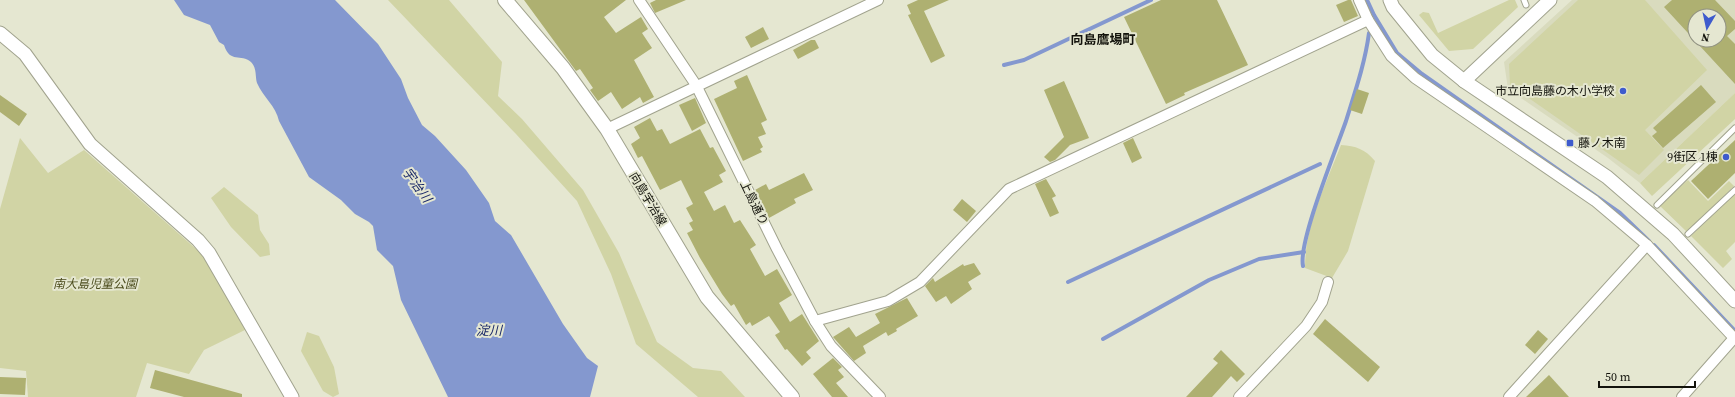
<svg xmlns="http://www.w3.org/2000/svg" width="1735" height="397" font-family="'Source Serif 4','Noto Sans JP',serif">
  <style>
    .built { fill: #d9dbbe; fill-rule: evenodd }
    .green { fill: #d1d4a5 }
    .water { fill: #8498cf }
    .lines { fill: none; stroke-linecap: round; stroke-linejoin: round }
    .stream { stroke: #8498cf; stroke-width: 4 }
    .building { fill: #aeb071; fill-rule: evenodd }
    .service-casing { stroke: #a1a38e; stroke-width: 7 }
    .minor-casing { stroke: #a1a38e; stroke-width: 12 }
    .tertiary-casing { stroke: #a1a38e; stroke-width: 15 }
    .secondary-casing { stroke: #a1a38e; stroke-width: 16 }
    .service { stroke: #fff; stroke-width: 5 }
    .minor { stroke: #fff; stroke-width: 10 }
    .tertiary { stroke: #fff; stroke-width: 13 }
    .secondary { stroke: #fff; stroke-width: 14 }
    .poi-dot { fill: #3e5bcd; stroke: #e5e7d1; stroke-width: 1.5 }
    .labels { text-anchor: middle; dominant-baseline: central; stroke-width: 4; stroke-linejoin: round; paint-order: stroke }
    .poi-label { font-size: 12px; fill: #13130c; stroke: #e5e7d1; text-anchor: end }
    .street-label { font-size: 12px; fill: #13130c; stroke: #e5e7d1 }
    .park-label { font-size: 12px; font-style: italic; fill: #4b4c1c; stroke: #e5e7d1 }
    .neighbourhood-label { font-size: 13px; font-weight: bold; fill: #13130c; stroke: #e5e7d1 }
    .water-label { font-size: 13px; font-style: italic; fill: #182767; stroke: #e5e7d1 }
  </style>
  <rect width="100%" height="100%" fill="#e5e7d1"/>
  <path class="built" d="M1572 0H1735V93L1640 183 1608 158 1508 89 1504 62ZM1695 16H1719V40H1695Z"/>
  <g class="green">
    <path d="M388 0H449L502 62 498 96 522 119 583 190 619 253 657 342 693 368 721 371 745 397H698L636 344 611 274 577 201 516 134Z"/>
    <path d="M1509 0H1515L1518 7 1473 49 1449 51 1419 15 1423 12 1429 13 1438 33Z"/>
    <path d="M1578 0H1645L1707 70 1645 130 1664 150 1639 175 1510 85 1509 64Z"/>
    <path d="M1735 93V119L1652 196 1640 183Z"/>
    <path d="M20 138 48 173 84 150 204 256 247 329 204 350 189 374 147 363 136 397H28L26 371 0 368V209Z"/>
    <path d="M1341 145C1356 146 1365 149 1375 161L1348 251 1332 278 1305 268C1305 225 1326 184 1341 145Z"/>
    <path d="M1688 180 1708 201 1729 181 1734 186 1687 232 1659 205Z"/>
    <path d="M224 187 258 215 260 230 269 244 270 255 260 257 231 227 211 198Z"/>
    <path d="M1735 194V242L1726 251 1732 259 1723 268 1691 236Z"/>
    <path d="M307 332 319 336 334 367 339 394 333 397 323 391 301 351Z"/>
  </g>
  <path class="water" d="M174 0H335L378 44 401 79 408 98 422 125 435 136 466 170 489 203 495 221 511 235 563 324 587 358 598 366 590 397H448L401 300 393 266 377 250 373 226 369 222 355 214 341 200 309 177 279 121C276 106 263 97 257 83 255 76 257 68 251 62 241 53 230 64 224 45L219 42 210 25 184 15Z"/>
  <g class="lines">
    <g class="stream">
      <path d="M1367 0 1374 15 1397 53 1422 74 1620 213 1649 241"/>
      <path d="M1004 65 1024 60 1151 0"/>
      <path d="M1654 245 1735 331"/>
      <path d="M1303 266C1298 242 1336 150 1346 121 1355 92 1365 63 1369 33"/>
      <path d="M1068 282 1320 164"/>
      <path d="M1103 339 1209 280 1259 259 1304 252"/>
    </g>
  </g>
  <g class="building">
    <path d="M524 0H626L604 17 616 33 641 17 648 29 642 33 652 48 634 60 654 97 643 103 640 97 622 109 611 92 598 101 590 90 593 88 580 69 576 71Z"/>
    <path d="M656 0H686L655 13 650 3Z"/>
    <path d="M918 0H949L924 11 945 56 931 63 908 15 911 14 907 5Z"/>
    <path d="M1161 0H1217L1248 65 1184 93 1185 95 1166 104 1124 17Z"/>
    <path d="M1348 0H1351L1358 16 1344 22 1336 5Z"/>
    <path d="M1672 0H1715L1735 21V29L1727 36 1735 44V84L1664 7ZM1695 16H1719V40H1695Z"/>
    <path d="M763 27 769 39 751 48 745 37Z"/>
    <path d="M811 40H815L819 48 798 59 793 50Z"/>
    <path d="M747 75 767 120 761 123 766 134 758 137 763 147 760 149 762 152 743 161 714 99 737 88 734 81Z"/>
    <path d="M1064 81 1089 138 1070 145 1055 160 1050 162 1044 157 1064 137 1044 90Z"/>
    <path d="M1701 85 1716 102 1663 148 1652 136 1657 132 1653 128Z"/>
    <path d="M1357 89 1369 93 1362 114 1350 110Z"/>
    <path d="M0 95 27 114 19 126 0 112Z"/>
    <path d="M695 98 706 123 692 131 679 105Z"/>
    <path d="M650 118 657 131 662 129 670 144 700 129 710 148 713 147 726 171 719 175 723 182 704 192 714 211 725 205 734 223 740 220 756 245 750 249 765 276 777 269 792 295 779 303 790 322 802 314 819 341 806 352 811 358 802 366 787 349 785 350 775 335 780 332 769 316 752 326 750 322 746 325 734 304 731 306 722 294 700 258 687 233 693 230 689 223 693 221 686 208 693 204 681 180 660 190 642 156 638 158 631 144 640 138 634 127Z"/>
    <path d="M1133 138 1142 158 1132 163 1123 143Z"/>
    <path d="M1735 140V173L1708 199 1691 181Z"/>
    <path d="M804 173 813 190 794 199 796 203 769 218 755 190 766 184 769 190Z"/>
    <path d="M1046 179 1056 196 1052 198 1059 213 1050 217 1035 184Z"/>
    <path d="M962 199 976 211 967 222 953 210Z"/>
    <path d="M974 263 981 274 968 282 972 289 951 304 946 296 936 302 925 286 933 278 935 282 963 264 964 266Z"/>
    <path d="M907 298 918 316 896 329 897 331 888 336 886 332 863 346 866 353 854 361 833 337 849 327 856 337 880 323 875 314Z"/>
    <path d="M1325 319 1380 367 1368 382 1313 334Z"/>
    <path d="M1538 330 1548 339 1535 354 1525 345Z"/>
    <path d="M1221 350 1245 374 1237 382 1231 376 1212 397H1186L1218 363 1213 359Z"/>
    <path d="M833 358 842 367 838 370 844 377 836 383 848 397H832L813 374Z"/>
    <path d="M155 370 242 394V397H184L150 388Z"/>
    <path d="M1549 375 1569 397H1526Z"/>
    <path d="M0 377 26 378 25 395 0 394Z"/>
  </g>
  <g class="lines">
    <g class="service-casing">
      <g id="service">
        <path d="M1524 0 1526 5"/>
        <path d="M1657 205 1735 128"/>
        <path d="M1688 234 1735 190"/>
      </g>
    </g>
    <g class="minor-casing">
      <g id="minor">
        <path d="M639 0 696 85 777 249 815 321 831 346 880 397"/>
        <path d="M1359 0 1368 20 1391 56 1415 78 1595 201 1647 245 1735 339"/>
        <path d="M607 129 878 0"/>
        <path d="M815 321 888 301 920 282 1009 189 1368 20"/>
        <path d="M1239 397 1306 326 1322 302 1328 282"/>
        <path d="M1509 397 1647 245"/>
        <path d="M1682 397 1734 338"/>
      </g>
    </g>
    <g class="tertiary-casing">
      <g id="tertiary">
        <path d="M1390 0 1393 7 1432 55 1464 81 1607 177 1673 234 1735 301"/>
        <path d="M0 33 25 54 90 144 198 240 209 253 292 397"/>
        <path d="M1464 81 1550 0"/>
      </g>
    </g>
    <g class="secondary-casing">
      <path id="secondary" d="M505 0 563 68 607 129 707 297 792 397"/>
    </g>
    <use href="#service" class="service"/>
    <use href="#minor" class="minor"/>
    <use href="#tertiary" class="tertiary"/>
    <use href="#secondary" class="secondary"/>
  </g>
  <g class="poi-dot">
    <circle cx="1623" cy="91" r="4"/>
    <rect x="1566" y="139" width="8" height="8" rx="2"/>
    <circle cx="1726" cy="157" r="4"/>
  </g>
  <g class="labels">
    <g class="poi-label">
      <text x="1615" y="91">市立向島藤の木小学校</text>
      <text x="1578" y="143" text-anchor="start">藤ノ木南</text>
      <text x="1718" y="157">9街区 1棟</text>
    </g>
    <g class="street-label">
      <text transform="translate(648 199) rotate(59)">向島宇治線</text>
      <text transform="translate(754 203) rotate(64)">上島通り</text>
    </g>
    <g class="park-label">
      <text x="95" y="284">南大島児童公園</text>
    </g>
    <g class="neighbourhood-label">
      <text x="1103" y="39">向島鷹場町</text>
    </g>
    <g class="water-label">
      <text transform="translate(417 185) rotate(54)">宇治川</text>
      <text x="489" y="330">淀川</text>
    </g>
  </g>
  <g transform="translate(1707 28) rotate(189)"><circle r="19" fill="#e5e7d1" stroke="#919282"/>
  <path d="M0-3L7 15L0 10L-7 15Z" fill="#3e5bcd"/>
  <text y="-6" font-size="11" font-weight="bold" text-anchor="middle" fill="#13130c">N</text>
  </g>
  <path d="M1599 381v6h96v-6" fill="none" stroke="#13130c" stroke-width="2"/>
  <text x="1605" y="381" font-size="12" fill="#13130c" stroke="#e5e7d1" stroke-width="3" paint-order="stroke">50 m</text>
</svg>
